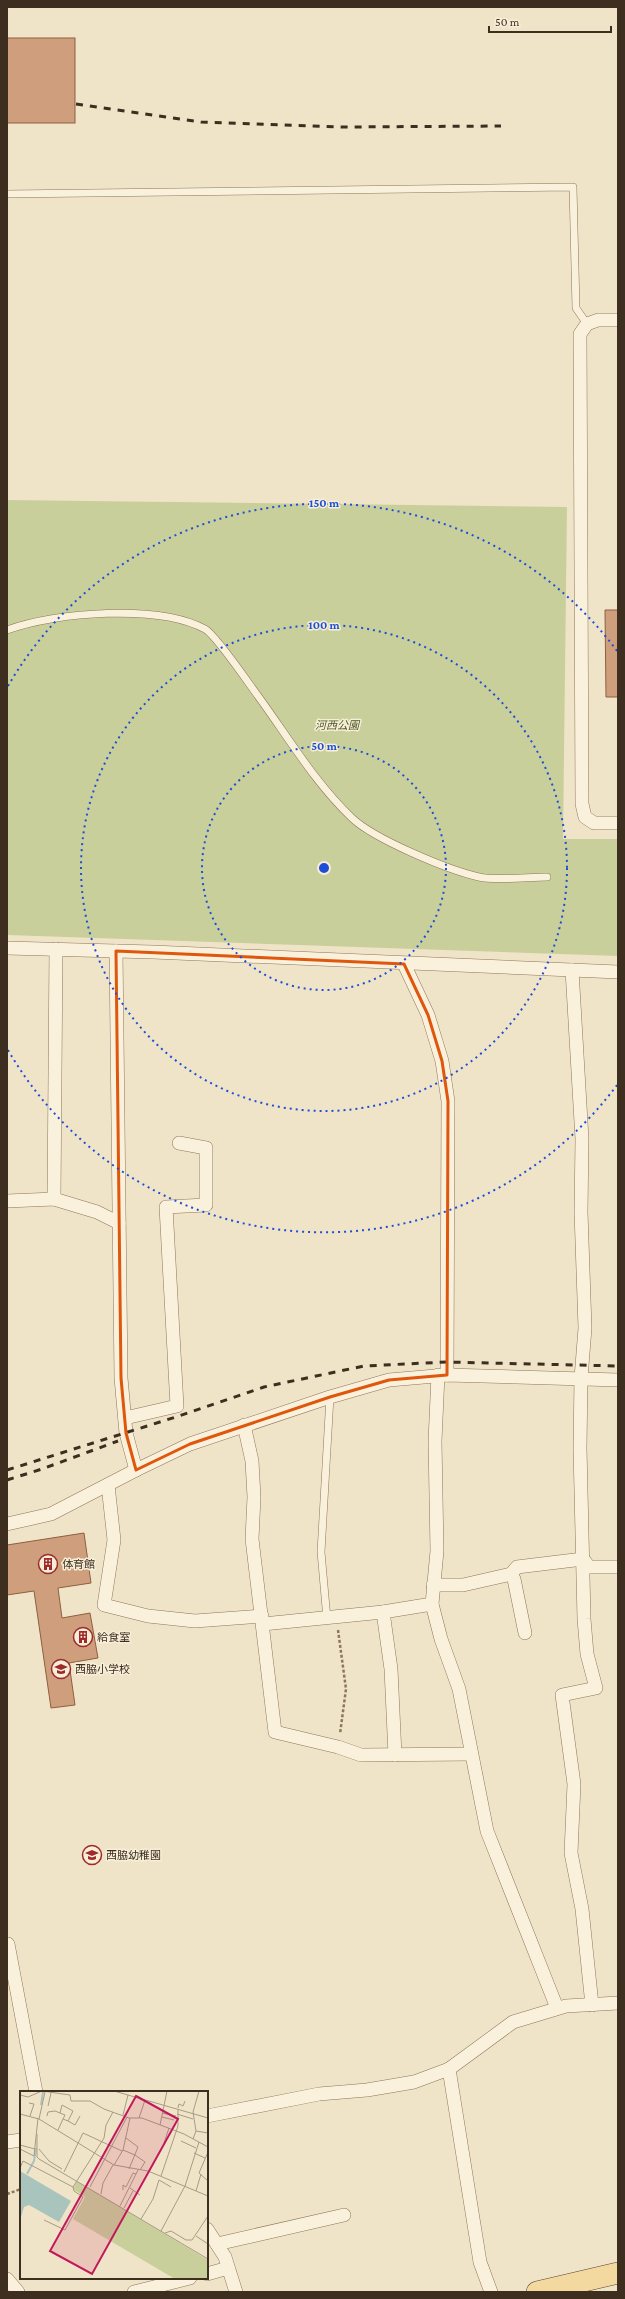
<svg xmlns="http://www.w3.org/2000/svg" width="625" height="2299" font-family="'Crimson Pro','Noto Sans JP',serif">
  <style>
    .green { fill: #c9cf9b }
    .building { fill: #cf9f7d; stroke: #8d5f41 }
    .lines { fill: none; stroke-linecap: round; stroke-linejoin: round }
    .service-casing { stroke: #8d765c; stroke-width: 8 }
    .minor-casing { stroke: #8d765c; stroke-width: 14 }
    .primary-casing { stroke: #5b4430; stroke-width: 22 }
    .path { stroke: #8d765c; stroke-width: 2.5; stroke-dasharray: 3 2; stroke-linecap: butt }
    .service { stroke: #faf1dc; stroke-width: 7 }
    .minor { stroke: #faf1dc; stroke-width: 13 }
    .primary { stroke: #f3d9a0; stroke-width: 21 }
    .rail { stroke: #3d2e20; stroke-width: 3; stroke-dasharray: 7 7; stroke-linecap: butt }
    .marked { fill: none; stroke: #df570d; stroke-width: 3; stroke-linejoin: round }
    .ring { fill: none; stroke: #1d4ed8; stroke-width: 2; stroke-dasharray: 2 4 }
    .labels { text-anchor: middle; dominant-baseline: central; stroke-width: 3; stroke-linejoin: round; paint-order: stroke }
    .park-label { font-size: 11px; font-style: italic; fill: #4d5a26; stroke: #f7eed8 }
    .poi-label { font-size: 11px; fill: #3d2e20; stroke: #f7eed8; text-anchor: start }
    .inset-river { fill: none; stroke: #a9c4bc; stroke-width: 2 }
    .inset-road { fill: none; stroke: #a89b85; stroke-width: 1 }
    .view { fill: #c2185b; fill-opacity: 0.15; stroke: #c2185b; stroke-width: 2 }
    .inset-edge { fill: none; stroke: #3d2e20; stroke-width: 2 }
    .centre { fill: #1d4ed8; stroke: #f7eed8; stroke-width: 2 }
    .ring-label { font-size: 12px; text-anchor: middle; font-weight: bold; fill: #1d4ed8; stroke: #f7eed8; stroke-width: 3; stroke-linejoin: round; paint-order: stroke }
  </style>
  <rect width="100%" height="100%" fill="#f0e4c8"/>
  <path class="green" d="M7 500 567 507 563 839H618V956L7 935Z"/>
  <g class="building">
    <rect x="7" y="38" width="68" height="85"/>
    <path d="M605 610H618V697H606Z"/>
    <path d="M84 1533 91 1583 58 1588 62 1618 90 1613 98 1658 69 1663 75 1705 51 1708 34 1591 7 1595V1545Z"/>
  </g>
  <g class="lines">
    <g class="service-casing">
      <g id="service">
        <path d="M7 194 573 187 576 308 587 324"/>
        <path d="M7 630C56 612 159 604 205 629 216 635 249 684 258 696 288 737 315 783 352 818 374 839 448 870 479 877 495 881 529 877 547 877"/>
        <path d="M327 1619 321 1552 330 1397"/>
      </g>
    </g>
    <g class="minor-casing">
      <g id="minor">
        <path d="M618 320H598L587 324 580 334 582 804 585 817 594 823H618"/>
        <path d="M7 948 153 952 618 972"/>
        <path d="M116 951 121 1378 126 1433 136 1470"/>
        <path d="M404 964 428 1015 442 1061 448 1101 447 1375"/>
        <path d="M572 970 582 1139 581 1212 585 1328 581 1378 580 1448 584 1619 587 1654 596 1688 562 1695 574 1784 571 1853 582 1909 592 2005"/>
        <path d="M54 1199 56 949"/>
        <path d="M7 1201 54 1199 97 1212 119 1223"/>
        <path d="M438 1375 435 1441 437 1551 432 1604 441 1639 459 1689 487 1831 557 2008"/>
        <path d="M125 1418 177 1406 166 1207 206 1205V1148L179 1143"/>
        <path d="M244 1425 252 1461 254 1497 252 1539 275 1732 338 1747 361 1755 471 1754"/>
        <path d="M108 1485 114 1540 104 1605 148 1616 195 1621 262 1616"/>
        <path d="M7 1524 51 1514 136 1470 190 1444 330 1397 389 1380 447 1375 618 1380"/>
        <path d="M583 1559 589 1567H618"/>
        <path d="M511 1574 514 1579 525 1633"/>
        <path d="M433 1585H463L511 1574 517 1567 583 1559"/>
        <path d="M383 1612 391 1669 395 1755"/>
        <path d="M263 1624 383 1612 432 1604"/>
        <path d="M8 1944 36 2092"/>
        <path d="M449 2069 480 2262 491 2292"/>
        <path d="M207 2116 319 2094 367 2090 414 2082 449 2069 513 2022 566 2006 618 2003"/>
        <path d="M7 2142 21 2140"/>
        <path d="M207 2229 225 2257 236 2292"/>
        <path d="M217 2244 344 2215"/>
        <path d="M207 2274 228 2268"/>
        <path d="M7 2279 18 2292"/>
        <path d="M134 2292 190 2278"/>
      </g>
    </g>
    <g class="primary-casing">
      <path id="primary" d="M537 2292 618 2273"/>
    </g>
    <g class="path">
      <path d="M338 1630 346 1689 340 1734"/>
      <path d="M7 2194 21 2189"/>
    </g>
    <use href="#service" class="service"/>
    <use href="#minor" class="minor"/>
    <use href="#primary" class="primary"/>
    <g class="rail">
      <path d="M76 104 201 122 342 127 501 126"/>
      <path d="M7 1470 179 1416 264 1387 364 1366 447 1362 618 1366"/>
      <path d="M7 1480 42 1469 118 1441"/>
    </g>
  </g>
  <path class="marked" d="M116 951 404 964 428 1015 442 1061 448 1101 447 1375 389 1380 330 1397 190 1444 136 1470 126 1433 121 1378Z"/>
  <g class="ring">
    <circle cx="324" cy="868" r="122"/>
    <circle cx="324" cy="868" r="243"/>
    <path d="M617 1085A365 365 0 0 1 8 1050M8 686A365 365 0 0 1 617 651"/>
  </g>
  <defs>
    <g id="building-ring" transform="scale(1)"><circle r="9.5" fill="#f7eed8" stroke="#9e2a2b" stroke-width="1.5"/><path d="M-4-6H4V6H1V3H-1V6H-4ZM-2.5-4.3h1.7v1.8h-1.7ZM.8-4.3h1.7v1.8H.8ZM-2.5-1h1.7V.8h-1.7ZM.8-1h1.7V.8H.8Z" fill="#9e2a2b"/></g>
    <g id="school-ring" transform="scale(1)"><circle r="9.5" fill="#f7eed8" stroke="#9e2a2b" stroke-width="1.5"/><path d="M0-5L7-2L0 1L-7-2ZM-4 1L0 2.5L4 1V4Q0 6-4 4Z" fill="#9e2a2b"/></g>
  </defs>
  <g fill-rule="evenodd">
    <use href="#building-ring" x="48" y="1564"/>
    <use href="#building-ring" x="83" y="1637"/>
    <use href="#school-ring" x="61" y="1669"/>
    <use href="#school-ring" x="92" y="1855"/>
  </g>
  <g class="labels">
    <g class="park-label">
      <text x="337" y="725">河西公園</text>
    </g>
    <g class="poi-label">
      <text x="62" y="1564">体育館</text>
      <text x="97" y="1637">給食室</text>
      <text x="75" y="1669">西脇小学校</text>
      <text x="106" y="1855">西脇幼稚園</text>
    </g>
  </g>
  <g transform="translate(20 2091)">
    <rect width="188" height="188" fill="#f0e4c8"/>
    <path d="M57 90 188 169V188H155L53 128 65 106 53 98Z" fill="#c9cf9b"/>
    <path d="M0 80 51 110 39 131 9 114 4 116 0 129Z" fill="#a9c4bc"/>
    <path class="inset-river" d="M21 14 23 1M7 83 14 70 16 57"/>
    <path class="inset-road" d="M94 0 188 27M0 4 8 6 22 0 50 4 51 10H70L84 18 109 27H122L164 43 188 56M9 12 14 13 10 25M28 15 31 2M158 17 159 13 163 15 165 10M142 22 156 25M0 23 19 28 94 74 128 80 188 105M157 23 173 28M103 24 108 4M27 25 28 21 35 20 45 24 43 28M142 26 154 29M119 27 125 9M19 28 25 1M48 30 55 34 60 25M140 34 147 0M38 39 43 28 48 30 53 20 42 14 40 22M176 40 173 21 179 0M17 43V66L19 68 188 168M106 47 118 56 109 78M173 48 176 40 188 42M161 50 176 57M144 52 149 37M0 54 15 58M0 58 14 65 18 27M19 58 29 70 42 78M103 59 115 64M188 61 179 82 188 90M174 62 185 67M115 64 125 71 120 79M94 74 103 59 110 27M0 77 3 70 53 96 84 47 86 34 93 21M44 81 63 42 102 60M141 85 158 35V19M70 96 107 26M110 97 120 104M103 99V94L106 96 113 82 116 83M176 100 181 83M81 103 83 92 93 74M100 115 118 79M104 117 113 100M121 128 133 108 139 89 151 96M24 129 45 139 63 106 54 100 53 96M141 140 165 95 179 51M145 142 151 140 166 149H172L188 125M176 145 188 153"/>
    <path class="view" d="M116 5 158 28 72 183 30 160Z"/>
    <rect width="188" height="188" class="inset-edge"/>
  </g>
  <circle cx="324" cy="868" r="6" class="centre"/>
  <g class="ring-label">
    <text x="324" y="507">150 m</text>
    <text x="324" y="629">100 m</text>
    <text x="324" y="750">50 m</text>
  </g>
  <rect width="625" height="2299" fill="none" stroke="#3d2e20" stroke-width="16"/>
  <path d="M489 26v6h122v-6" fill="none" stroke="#3d2e20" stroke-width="2"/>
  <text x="495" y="26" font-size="12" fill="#3d2e20" stroke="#f7eed8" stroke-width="3" paint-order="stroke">50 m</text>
</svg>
